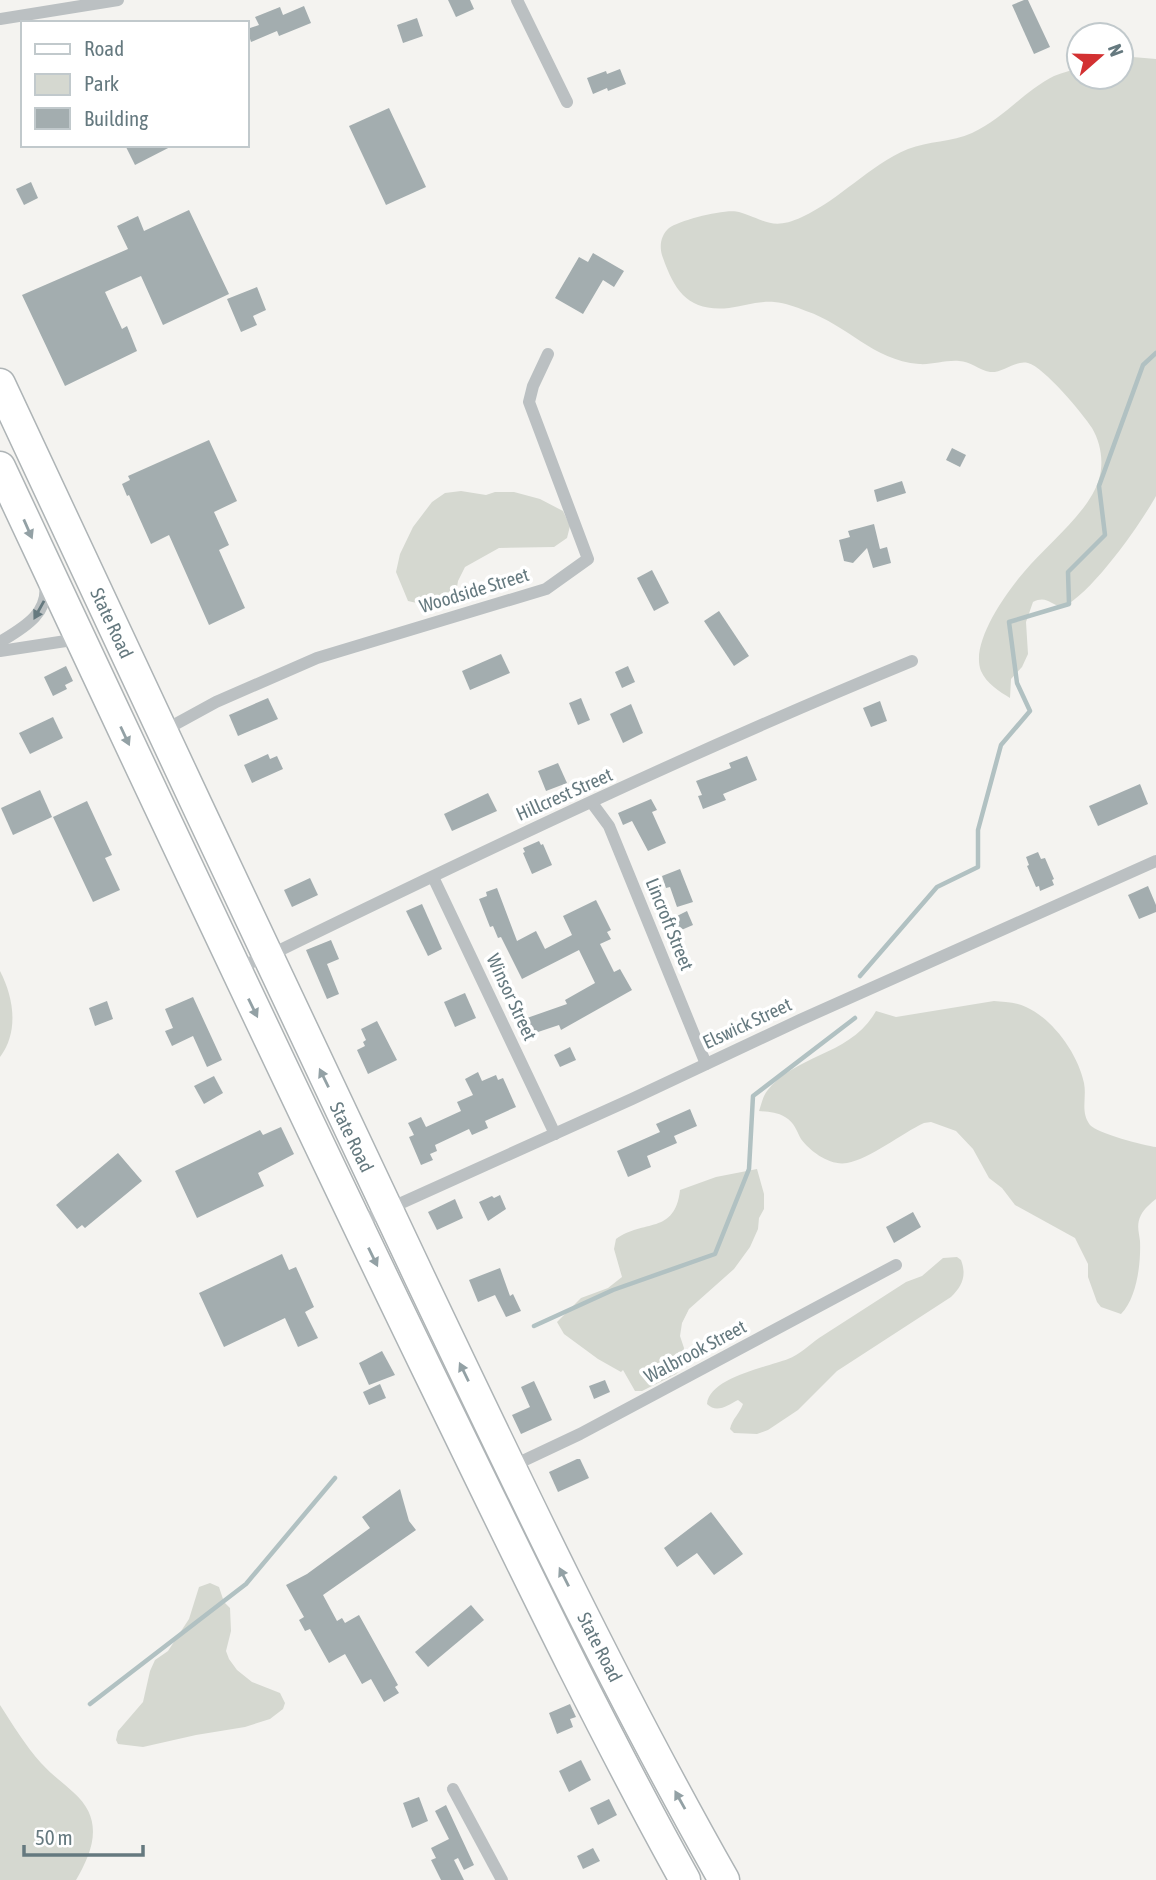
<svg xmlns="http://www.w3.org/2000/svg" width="1156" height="1880" font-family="'Asap Condensed',sans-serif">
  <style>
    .green { fill: #d5d8d0 }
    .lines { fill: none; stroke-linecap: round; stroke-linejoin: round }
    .stream { stroke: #b1c1c2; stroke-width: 4.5 }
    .building { fill: #a3adaf }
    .major-casing { stroke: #aeb4b6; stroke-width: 33 }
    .minor { stroke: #bbc0c2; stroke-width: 12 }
    .major { stroke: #fff; stroke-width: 30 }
    .oneway { fill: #93a1a5 }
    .oneway2 { fill: #65797f }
    .labels { text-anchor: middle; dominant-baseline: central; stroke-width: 7; stroke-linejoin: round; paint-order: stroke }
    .street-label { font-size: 19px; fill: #65797f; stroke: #fff }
  </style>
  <rect width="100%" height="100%" fill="#f4f3f0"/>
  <g class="green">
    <path d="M1121 56 1156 59V496C1140 525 1092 593 1063 607 1050 605 1047 595 1033 602L1026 622 1028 654 1022 667 1011 679 1010 698C1000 692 986 683 981 671 970 643 1006 593 1024 572 1046 545 1089 513 1099 479 1104 463 1101 443 1092 428 1083 414 1044 367 1028 363 1015 360 1003 373 990 372 979 370 970 361 959 361 945 360 932 365 919 364 872 360 848 325 806 311 796 307 786 303 774 302 758 301 744 306 729 308 689 312 675 292 663 258 659 248 660 236 669 228 680 220 727 208 739 212 766 220 772 231 802 217 841 199 868 166 908 149 928 141 952 142 972 133 1003 119 1024 91 1054 76 1062 73 1071 70 1079 68V77H1121Z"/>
    <path d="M461 491 486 495 495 492H514L540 499 563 511 570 526 567 538 554 547 499 548 465 567 458 581 454 605 443 609 408 601 396 572 400 554 413 527 432 502 445 493Z"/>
    <path d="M0 971C14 998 19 1032 0 1057Z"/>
    <path d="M994 1001C1004 1002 1017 1002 1026 1007 1053 1019 1078 1054 1084 1083 1087 1098 1080 1112 1090 1125 1097 1133 1145 1146 1156 1147V1199C1151 1203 1144 1209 1141 1215 1136 1225 1139 1232 1140 1241 1141 1263 1137 1298 1121 1314L1101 1307 1097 1302 1088 1277V1264L1075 1238 1015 1205 1002 1188 989 1178 973 1149 956 1131 931 1122 924 1123C902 1133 870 1159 847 1163 830 1166 811 1152 801 1139 796 1130 795 1123 785 1117 777 1112 769 1112 759 1111 761 1105 763 1096 767 1091 795 1054 851 1056 876 1011L896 1017Z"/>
    <path d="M757 1169 764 1194V1209L759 1218 758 1229 750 1247 734 1269 689 1309 682 1323 680 1336 684 1348 681 1368 676 1374 642 1391H635L623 1370 621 1372 598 1359 564 1334 557 1322 581 1298 608 1288 622 1277 614 1249 616 1239C643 1219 675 1235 680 1190L716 1177Z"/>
    <path d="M957 1257 961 1260C967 1276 962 1286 951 1297L837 1371 798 1410 768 1430 757 1434 734 1433 730 1429C732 1419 740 1413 743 1404L738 1400C728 1405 717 1414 707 1404 709 1378 767 1367 788 1359 799 1355 809 1345 819 1338 848 1319 877 1301 906 1282L922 1276 943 1258Z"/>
    <path d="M210 1583 219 1587 224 1602 230 1608 231 1631 226 1651 229 1659 237 1670 252 1682 280 1693 285 1703 283 1709 270 1719 245 1727 196 1735 143 1747 118 1744 116 1740 118 1731 143 1702 150 1671 155 1660 168 1651 189 1619 199 1587Z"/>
    <path d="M0 1705C13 1725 25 1745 41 1763 51 1774 62 1782 73 1792 104 1819 94 1849 76 1880H0Z"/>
  </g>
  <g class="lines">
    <g class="stream">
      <path d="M860 976 937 887 978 867V830L1001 745 1030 711 1017 683 1009 622 1069 604 1068 572 1105 535 1099 486 1143 365 1156 353"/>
      <path d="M534 1326 613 1290 715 1254 749 1169 753 1096 855 1018"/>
      <path d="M90 1704 246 1584 335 1478"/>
    </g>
  </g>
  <g class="building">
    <path d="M448 0H470L474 9 456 17Z"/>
    <path d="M1024 0H1028L1050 47 1034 54 1012 5Z"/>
    <path d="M304 6 311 23 279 36 277 31 251 42 247 29 259 25 255 17 280 7 283 15Z"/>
    <path d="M417 18 423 36 403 43 397 25Z"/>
    <path d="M620 69 626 84 608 91 607 88 593 94 587 78 606 71 607 74Z"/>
    <path d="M389 108 426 187 386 205 349 126Z"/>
    <path d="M125 145H174L135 165Z"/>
    <path d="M31 182 38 198 24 205 16 189Z"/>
    <path d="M189 210 229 294 163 325 141 276 105 292 122 329 127 326 137 351 65 386 22 295 128 249 117 226 138 216 144 231Z"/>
    <path d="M593 253 624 271 614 287 603 280 583 314 555 298 579 257 588 262Z"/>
    <path d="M257 287 266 310 253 316 257 325 241 332 227 299Z"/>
    <path d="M209 440 237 501 214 512 229 545 219 550 245 608 209 625 169 535 151 544 129 495 127 496 122 484 130 480 128 476Z"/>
    <path d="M952 448 966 455 960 467 946 460Z"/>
    <path d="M902 481 906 493 877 502 874 490Z"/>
    <path d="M874 524 880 549 887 547 891 563 873 568 867 548 853 563 844 561 839 540 850 537 848 531Z"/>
    <path d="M652 570 669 603 654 611 637 578Z"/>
    <path d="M719 611 749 656 734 666 704 621Z"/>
    <path d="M501 654 510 673 470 690 462 671Z"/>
    <path d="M66 666 73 681 65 685 67 689 53 696 44 677Z"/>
    <path d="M628 666 635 682 622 688 615 672Z"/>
    <path d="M268 698 278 719 238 736 229 715Z"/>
    <path d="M581 698 590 720 578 725 569 703Z"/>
    <path d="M880 701 887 721 871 727 863 708Z"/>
    <path d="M631 704 643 733 623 743 610 714Z"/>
    <path d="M53 717 63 738 30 754 19 733Z"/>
    <path d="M268 754 270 759 277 756 283 769 252 783 244 765Z"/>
    <path d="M747 756 757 780 723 794 726 800 703 809 698 796 702 795 696 781 731 768 729 763Z"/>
    <path d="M558 763 567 783 546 791 538 771Z"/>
    <path d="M1140 784 1148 804 1098 826 1089 806Z"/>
    <path d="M40 790 52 817 13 835 1 808Z"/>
    <path d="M488 793 497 811 452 831 444 814Z"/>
    <path d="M651 799 657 810 652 812 666 843 648 851 632 821 623 825 618 813Z"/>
    <path d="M87 801 112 855 105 858 120 890 93 902 53 817Z"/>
    <path d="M539 841 541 845 543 844 552 865 532 874 523 853 525 852 523 848Z"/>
    <path d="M1038 852 1041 859 1045 858 1054 879 1052 880 1054 885 1040 891 1039 886 1036 887 1027 866 1029 865 1026 857Z"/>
    <path d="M680 869 693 902 677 907 670 887 666 888 662 876Z"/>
    <path d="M310 878 318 895 292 907 284 890Z"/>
    <path d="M1148 886 1156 905V912L1139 919 1128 895Z"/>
    <path d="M497 888 517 941 536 931 545 949 572 935 563 916 596 900 611 930 607 932 611 939 600 944 614 972 620 969 632 990 561 1030 559 1025 532 1034 527 1018 567 1004 565 1000 595 983 579 950 522 979 501 937 498 938 493 926 490 927 479 899 487 896 486 892Z"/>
    <path d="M422 904 442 949 428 956 406 911Z"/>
    <path d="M687 911 693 925 679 931 673 918Z"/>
    <path d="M331 940 339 959 327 964 339 994 327 999 306 950Z"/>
    <path d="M465 993 476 1018 455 1027 444 1002Z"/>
    <path d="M193 997 222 1060 207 1067 193 1036 172 1046 165 1031 173 1028 165 1009Z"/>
    <path d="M107 1001 113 1019 95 1026 89 1008Z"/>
    <path d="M377 1021 397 1060 368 1074 357 1050 365 1046 363 1042 366 1040 361 1029Z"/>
    <path d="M570 1047 576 1060 560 1067 554 1055Z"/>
    <path d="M478 1072 482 1081 496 1075 498 1080 503 1078 516 1107 485 1121 488 1128 472 1135 469 1129 435 1145 437 1151 430 1154 433 1160 421 1165 409 1137 414 1135 408 1123 421 1117 426 1127 461 1111 457 1102 473 1095 465 1079Z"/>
    <path d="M214 1076 223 1093 204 1104 194 1086Z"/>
    <path d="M690 1109 697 1126 674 1136 677 1143 647 1156 651 1167 628 1177 617 1151 660 1132 656 1124Z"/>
    <path d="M281 1127 294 1154 258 1173 264 1186 197 1218 175 1171 260 1130 263 1135Z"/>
    <path d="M118 1153 142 1181 85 1228 82 1225 77 1229 56 1205Z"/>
    <path d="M500 1195 506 1209 488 1221 479 1202 492 1196 494 1198Z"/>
    <path d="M455 1199 463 1218 437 1230 428 1212Z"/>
    <path d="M913 1212 921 1227 894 1243 886 1227Z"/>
    <path d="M282 1254 289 1270 296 1267 314 1307 305 1312 318 1338 298 1347 285 1318 224 1347 199 1293Z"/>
    <path d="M500 1268 510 1296 513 1294 521 1311 506 1317 495 1295 478 1302 469 1280Z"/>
    <path d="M382 1351 395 1375 369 1385 359 1363Z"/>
    <path d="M605 1380 610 1392 594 1399 589 1386Z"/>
    <path d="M534 1381 552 1420 521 1434 512 1415 530 1407 521 1387Z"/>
    <path d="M380 1384 386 1398 369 1405 363 1392Z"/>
    <path d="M577 1459H580L589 1478 558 1492 549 1472Z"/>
    <path d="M400 1489 409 1521 416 1530 323 1595 337 1621 342 1618 345 1623 359 1615 398 1685 395 1687 399 1693 384 1702 371 1679 362 1684 345 1654 329 1663 310 1629 305 1631 299 1620 304 1617 286 1585 307 1574 370 1528 362 1517Z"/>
    <path d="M711 1512 743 1554 714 1575 697 1553 677 1567 664 1548Z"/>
    <path d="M471 1605 484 1620 428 1667 415 1652Z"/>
    <path d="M570 1704 576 1717 570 1719 573 1727 557 1734 549 1713Z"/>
    <path d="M581 1760 591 1780 569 1792 559 1771Z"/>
    <path d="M419 1797 428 1821 412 1828 403 1803Z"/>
    <path d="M609 1799 617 1815 598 1825 590 1808Z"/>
    <path d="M446 1805 474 1865 464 1870 458 1858 454 1860 464 1880H441L431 1860 436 1858 431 1848 449 1839 435 1811Z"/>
    <path d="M593 1848 600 1861 583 1869 577 1856Z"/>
  </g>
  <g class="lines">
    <g class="major-casing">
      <g id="major">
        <path d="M0 384C140 681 277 980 419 1276 516 1480 613 1684 724 1880"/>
        <path d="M0 467C142 770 283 1072 429 1373 512 1543 593 1714 685 1880"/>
      </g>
    </g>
    <g class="minor">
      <path d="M517 0 567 102"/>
      <path d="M0 19 118 0"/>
      <path d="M0 642C23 628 50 614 45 582"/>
      <path d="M0 651 79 639"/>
      <path d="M163 731 216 702 317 658 546 589 588 559 529 402 533 386 548 354"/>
      <path d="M592 803 609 826 706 1064"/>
      <path d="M433 877 555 1134"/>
      <path d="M235 968 266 957C479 853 693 751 912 661"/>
      <path d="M357 1223 632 1099 800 1020 1156 861"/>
      <path d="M510 1467 580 1434 896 1265"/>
      <path d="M453 1789 502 1880"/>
    </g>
    <use href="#major" class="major"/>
  </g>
  <defs><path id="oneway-solid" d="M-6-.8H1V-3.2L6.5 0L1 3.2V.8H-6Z" transform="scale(1.75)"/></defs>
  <g class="oneway">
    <use href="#oneway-solid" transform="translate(28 529) rotate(66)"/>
    <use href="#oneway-solid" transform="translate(125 736) rotate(65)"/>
    <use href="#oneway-solid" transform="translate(253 1008) rotate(64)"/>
    <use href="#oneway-solid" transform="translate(324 1078) rotate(-116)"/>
    <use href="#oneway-solid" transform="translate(373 1257) rotate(64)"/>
    <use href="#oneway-solid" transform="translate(464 1372) rotate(-116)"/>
    <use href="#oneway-solid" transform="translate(564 1577) rotate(-117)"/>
    <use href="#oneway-solid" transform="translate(680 1800) rotate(-119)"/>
  </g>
  <use class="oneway2" href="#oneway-solid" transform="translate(39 610) rotate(119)"/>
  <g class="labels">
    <g class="street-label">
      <text transform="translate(474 590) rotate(-17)">Woodside Street</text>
      <text transform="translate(112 623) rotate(65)">State Road</text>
      <text transform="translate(564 794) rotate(-24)">Hillcrest Street</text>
      <text transform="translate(670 924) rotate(68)">Lincroft Street</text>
      <text transform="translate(512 997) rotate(65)">Winsor Street</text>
      <text transform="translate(747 1023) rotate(-25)">Elswick Street</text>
      <text transform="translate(352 1137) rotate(64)">State Road</text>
      <text transform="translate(695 1351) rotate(-28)">Walbrook Street</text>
      <text transform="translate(600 1647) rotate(63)">State Road</text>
    </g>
  </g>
  <rect x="21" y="21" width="228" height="126" fill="#ffffff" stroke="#c1c9cc" stroke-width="2"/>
  <rect x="35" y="44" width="35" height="10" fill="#ffffff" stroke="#c1c9cc" stroke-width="2"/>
  <text x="84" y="56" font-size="21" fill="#65797f">Road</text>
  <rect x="35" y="74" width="35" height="21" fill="#d5d8d0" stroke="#c1c9cc" stroke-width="2"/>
  <text x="84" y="91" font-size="21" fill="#65797f">Park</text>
  <rect x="35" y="108" width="35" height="21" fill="#a3adaf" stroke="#c1c9cc" stroke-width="2"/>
  <text x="84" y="126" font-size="21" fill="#65797f">Building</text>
  <g transform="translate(1100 56) rotate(70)"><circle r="33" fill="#ffffff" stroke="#c1c9cc" stroke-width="2"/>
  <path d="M0-5L12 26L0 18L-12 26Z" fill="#d33132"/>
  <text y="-10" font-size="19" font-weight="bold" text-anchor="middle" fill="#65797f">N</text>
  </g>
  <path d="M24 1845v10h119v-10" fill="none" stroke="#65797f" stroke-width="3.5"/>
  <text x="35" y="1845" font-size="21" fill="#65797f" stroke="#ffffff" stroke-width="5" paint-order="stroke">50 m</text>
</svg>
